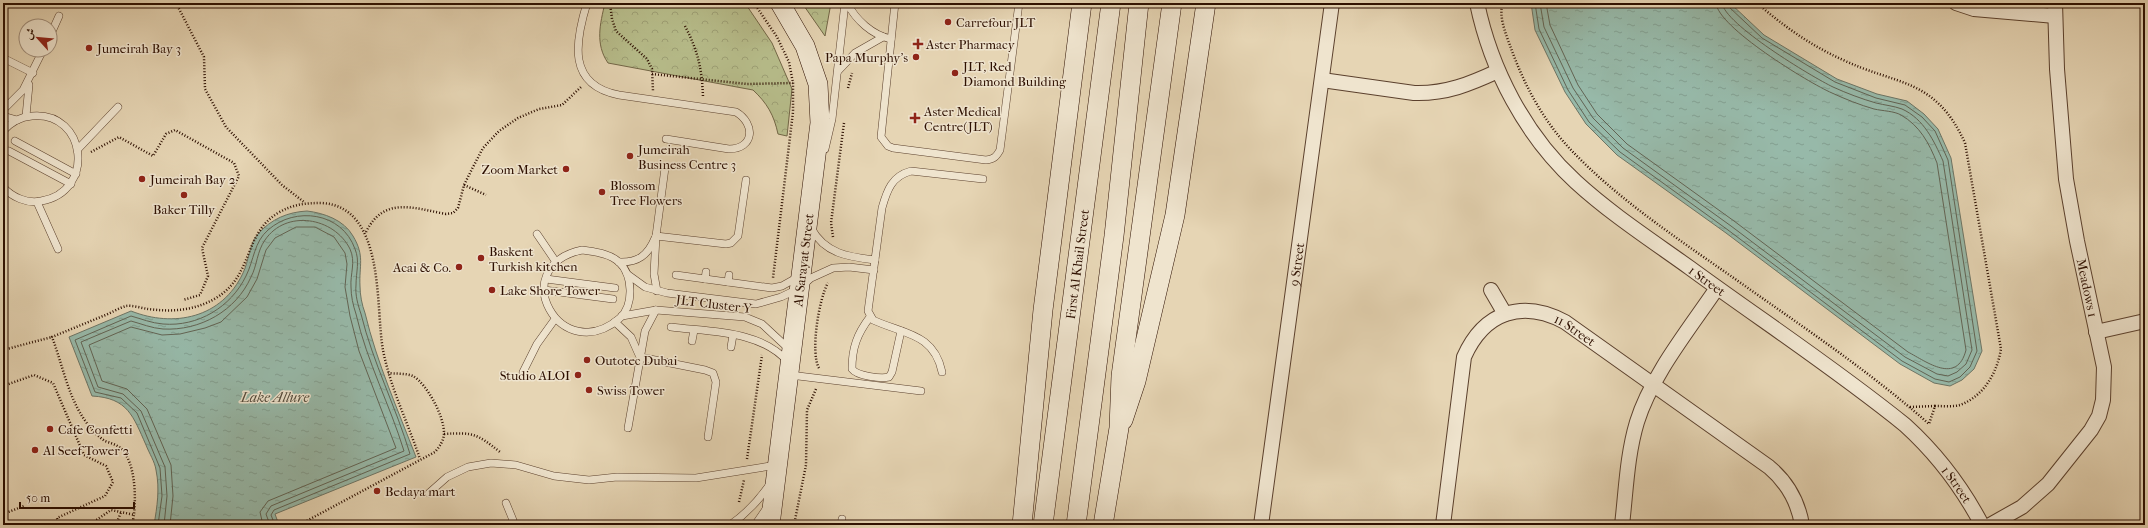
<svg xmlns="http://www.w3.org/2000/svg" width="2148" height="528" font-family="'IM FELL French Canon',Amiri,serif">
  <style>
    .forest { fill: url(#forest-crowns); stroke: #726646 }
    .water { fill: url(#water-ripples); stroke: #6d7565 }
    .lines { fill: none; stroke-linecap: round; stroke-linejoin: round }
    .shore { stroke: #626454; stroke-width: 1 }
    .lane-casing { stroke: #5b402d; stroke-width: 8 }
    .street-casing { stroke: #5b402d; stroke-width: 16 }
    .secondary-casing { stroke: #2d0f00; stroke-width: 20 }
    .path { stroke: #2d0f00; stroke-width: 2.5; stroke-dasharray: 1 2; stroke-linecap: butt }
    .lane { stroke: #efe4ce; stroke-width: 7 }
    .street { stroke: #efe4ce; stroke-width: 14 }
    .secondary { stroke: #efe4ce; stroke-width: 19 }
    .poi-dot { fill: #8f2418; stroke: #efe4ce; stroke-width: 1.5 }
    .labels { text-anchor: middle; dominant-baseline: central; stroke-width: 3; stroke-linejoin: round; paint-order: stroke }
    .poi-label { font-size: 13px; fill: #2d0f00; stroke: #efe4ce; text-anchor: start }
    .street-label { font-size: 13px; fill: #2d0f00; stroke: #efe4ce }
    .water-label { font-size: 14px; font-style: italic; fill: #524a3b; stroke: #efe4ce }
  </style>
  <defs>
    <pattern id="forest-crowns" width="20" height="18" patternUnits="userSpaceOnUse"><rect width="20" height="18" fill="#b7bd8b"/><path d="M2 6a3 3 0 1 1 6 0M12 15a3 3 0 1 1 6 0" fill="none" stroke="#9ea176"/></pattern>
    <pattern id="water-ripples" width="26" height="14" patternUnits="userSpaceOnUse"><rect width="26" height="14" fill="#97b9a9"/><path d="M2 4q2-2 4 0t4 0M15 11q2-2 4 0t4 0" fill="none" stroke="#829e90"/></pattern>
  </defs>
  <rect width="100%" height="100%" fill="#e6d5b4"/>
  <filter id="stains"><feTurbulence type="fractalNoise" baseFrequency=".005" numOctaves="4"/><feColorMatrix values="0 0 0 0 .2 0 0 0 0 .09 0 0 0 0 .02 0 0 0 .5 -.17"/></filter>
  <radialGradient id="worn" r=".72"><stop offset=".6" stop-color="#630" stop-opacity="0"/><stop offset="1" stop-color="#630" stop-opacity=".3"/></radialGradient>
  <g class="forest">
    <path d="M605 3H745L772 43 792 89 787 136 778 134C774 115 767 103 753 90L608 63C595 44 600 24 605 3Z"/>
    <path d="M802 3H831L825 36Z"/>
  </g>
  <g class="water">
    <path d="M1531 3H1730L1764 35 1837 79 1877 94 1907 101 1924 114 1938 129 1951 158 1982 351 1974 369 1962 380 1950 386 1934 383 1900 364 1726 233 1617 155 1586 124 1565 92 1535 30Z"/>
    <path d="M307 211C324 213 344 220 353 236 365 256 359 265 360 286 360 295 362 305 365 313 377 363 398 410 416 457L275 514 279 525H154C157 507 160 489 156 470 155 462 149 453 146 445 133 416 128 398 92 396L69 337 131 311C174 328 222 318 243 273 249 261 249 244 258 234 271 219 288 212 307 211Z"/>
  </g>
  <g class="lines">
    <g class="shore">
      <path d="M1535 3 1539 29 1568 90 1589 122 1620 152 1728 230 1902 361 1935 379 1949 382 1960 377 1970 367 1977 351 1948 160 1935 131 1922 117 1905 105 1876 98 1835 82 1762 38 1729 7 1727 3"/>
      <path d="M1540 3 1544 27 1573 88 1593 118 1623 148 1731 226 1905 357 1937 374 1948 376 1957 372 1966 364 1972 350 1943 161C1934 141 1924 119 1902 109 1894 106 1884 105 1876 103 1862 99 1846 93 1833 87 1812 77 1724 24 1722 3"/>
      <path d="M1546 3 1550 25 1578 85 1597 114 1627 144 1734 221 1908 352C1927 362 1957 385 1966 350L1937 163C1929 143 1920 126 1901 115 1894 111 1883 111 1874 109 1860 105 1845 99 1832 93 1809 83 1717 27 1716 3"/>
      <path d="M158 525 162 496 160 468 137 413 121 398 95 392 75 340 131 316C142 319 151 323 163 324 198 327 231 307 246 276 254 260 254 242 268 230 295 206 342 212 355 249 360 261 356 272 356 285 355 295 358 305 361 314 373 363 396 407 410 454L274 510 271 515 275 525"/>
      <path d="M164 525 167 496 165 467 141 411 123 394 98 387 81 342 131 321C142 324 151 328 163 329 200 331 236 311 251 277 257 266 257 251 265 240 286 209 334 217 350 249 356 262 350 274 351 287 351 296 353 305 356 314 367 362 390 405 404 451L271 506 266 514 270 525"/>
      <path d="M170 525 173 496 171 465 147 409 127 389 102 381 89 345 131 327 162 335 180 334 205 328 221 322 247 297 257 279 266 250 275 238 296 227H315L334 237 345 253 347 264 345 287 350 316 359 351 396 448 268 501 260 512 263 525"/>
    </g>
    <g class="lane-casing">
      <g id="lane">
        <path d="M587 3C575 42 567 85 619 95L736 112C756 124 754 149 729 149L666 139"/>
        <path d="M847 3C856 20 872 35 891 39"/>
        <path d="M895 3 881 137 888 146 893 148 986 160C994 159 996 157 1000 150L1019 3"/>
        <path d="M50 36 59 16"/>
        <path d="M3 58 33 73"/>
        <path d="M838 71 855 53 883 37"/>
        <path d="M3 110 23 90 43 50"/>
        <path d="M3 116 17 120"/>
        <path d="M26 116 29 85"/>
        <path d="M3 131C11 122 20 117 32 116 87 111 96 192 41 201 27 204 12 197 3 187"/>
        <path d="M15 141 76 174"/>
        <path d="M78 149 118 107"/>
        <path d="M825 149 832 119 845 3"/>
        <path d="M9 151 71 184"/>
        <path d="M37 202 58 249"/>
        <path d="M811 228C825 254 849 257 875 260"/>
        <path d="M537 234 556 262"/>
        <path d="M656 236 726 244 731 243 738 236 746 180"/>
        <path d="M582 250C594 252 609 253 619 262 633 275 634 305 620 318 561 369 504 267 582 250Z"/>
        <path d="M619 262C638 263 648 255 655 238"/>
        <path d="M627 274 645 287 667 293 756 304 781 297 800 288 811 278 833 268 849 267 874 270"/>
        <path d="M676 275 772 288 782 286 798 277"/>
        <path d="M546 279 615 288"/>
        <path d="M705 279 706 272"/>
        <path d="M728 282 729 275"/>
        <path d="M544 290 613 299"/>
        <path d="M657 291 654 274 656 236 665 168"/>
        <path d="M622 316 656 310 745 317 762 324 789 349"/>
        <path d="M870 317C857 334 852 348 852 369 857 376 881 379 889 377L892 372 901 331"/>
        <path d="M615 322 631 337 639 355"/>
        <path d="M671 327C709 332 761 330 788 362"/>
        <path d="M692 341 694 330"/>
        <path d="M731 347 733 335"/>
        <path d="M640 357 705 370 713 373 716 382 708 437"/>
        <path d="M523 372 537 344 555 319"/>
        <path d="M942 372C934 333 903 334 873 320L868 311 882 208C887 190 892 176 911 171L983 179"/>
        <path d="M790 375 921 391"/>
        <path d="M628 428 645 331 656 310"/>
        <path d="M429 493 447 477 468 467 491 463 516 465 554 476 589 480 617 477 696 478 777 465"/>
        <path d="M506 503 515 525"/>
        <path d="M730 525C746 514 759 500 770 484"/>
        <path d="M755 525 766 509"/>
        <path d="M841 525 842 519"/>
      </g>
    </g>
    <g class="street-casing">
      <g id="street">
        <path id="s1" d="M1477 3C1491 70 1525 135 1576 182 1611 214 1651 240 1690 268 1761 320 1836 369 1905 425 1937 454 1962 487 1982 525"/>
        <path d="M1956 3 1974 9 2055 16"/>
        <path d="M1322 80 1414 93C1446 94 1470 84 1498 71"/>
        <path d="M1491 290 1505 314"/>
        <path d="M2096 332 2145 321"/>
        <path id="s2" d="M1261 525 1332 3"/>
        <path id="s3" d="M1443 525 1464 357C1484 312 1522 299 1565 322L1769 467C1788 483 1798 501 1802 525"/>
        <path d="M1622 525C1626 491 1627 455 1637 422 1651 376 1690 328 1717 288"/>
        <path d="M1990 525 2022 507 2048 484 2091 430 2099 416 2103 400 2104 367 2077 241 2066 179 2057 69 2055 3"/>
      </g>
    </g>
    <g class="secondary-casing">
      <g id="secondary">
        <path d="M1123 420 1136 381 1175 215 1206 3"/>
        <path id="s4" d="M770 525 820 123 818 84 805 46 780 3"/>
        <path d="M1022 525 1043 310 1082 3"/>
        <path id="s5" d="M1043 525 1111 3"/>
        <path d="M1076 525 1114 236 1139 3"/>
        <path d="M1103 525 1119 428 1121 376 1172 3"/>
      </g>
    </g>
    <g class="path">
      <path d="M176 3 204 57 205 89 226 127 282 185 304 202"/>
      <path d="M610 3 612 19 616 31 647 59 652 69 653 91"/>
      <path d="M754 3 777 37 789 62 793 83V112L773 278"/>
      <path d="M1503 3C1498 15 1506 35 1511 48 1524 85 1544 122 1572 151 1620 201 1681 241 1738 281 1803 327 1869 371 1929 424L1935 406C1943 406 1953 407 1960 405 1984 396 1997 373 2001 349L1965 143C1935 77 1897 86 1841 59 1810 45 1782 25 1757 3"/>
      <path d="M685 26C698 51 702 69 703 97"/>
      <path d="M652 74 747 84 793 83"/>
      <path d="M848 88 852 73"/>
      <path d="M91 152 119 137 153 156 166 134 175 130 234 163 239 176 202 248 208 276 200 295 183 300"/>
      <path d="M464 185 486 195"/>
      <path d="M366 232C384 196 413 208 446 214L453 213 458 208 464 185 472 169 483 148 499 131 518 118 539 109 562 105 581 87"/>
      <path d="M833 237 831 223 844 123"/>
      <path d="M3 350 52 337"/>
      <path d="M819 368C810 353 819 298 828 283"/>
      <path d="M3 386 34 375 53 383 84 455 106 466 113 482 105 496 57 518 59 525"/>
      <path d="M1910 407 1935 406"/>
      <path d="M444 434C474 432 477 434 500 452"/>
      <path d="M747 459 762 355"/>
      <path d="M739 502 744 480"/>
      <path d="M3 514 24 506"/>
      <path d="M89 525 111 510 135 515"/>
      <path d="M116 525 121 512"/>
      <path d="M132 525C137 506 137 460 119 447 115 444 110 443 105 441 97 436 90 428 84 419 68 396 62 363 52 337 69 330 86 323 103 316 111 313 119 308 126 306 132 305 141 308 148 309 172 312 194 311 216 298 254 275 243 234 278 213 293 204 306 203 322 203 386 207 375 307 383 350 390 387 408 423 420 459"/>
      <path d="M299 525 435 452C440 446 444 440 444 433 444 416 427 384 413 376 406 373 395 374 388 373"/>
      <path d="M794 525 806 465 807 410 816 389"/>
    </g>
    <use href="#lane" class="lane"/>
    <use href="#street" class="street"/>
    <use href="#secondary" class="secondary"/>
  </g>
  <g class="poi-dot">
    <circle cx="948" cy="22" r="4"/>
    <path d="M916 38h4v4h4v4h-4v4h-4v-4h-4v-4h4z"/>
    <circle cx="89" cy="48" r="4"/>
    <circle cx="916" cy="57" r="4"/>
    <circle cx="955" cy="73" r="4"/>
    <path d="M913 112h4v4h4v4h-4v4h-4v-4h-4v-4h4z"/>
    <circle cx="630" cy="156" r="4"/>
    <circle cx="566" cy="169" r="4"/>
    <circle cx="142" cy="179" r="4"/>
    <circle cx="602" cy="192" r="4"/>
    <circle cx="184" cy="195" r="4"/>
    <circle cx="481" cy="258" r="4"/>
    <circle cx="459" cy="267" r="4"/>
    <circle cx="492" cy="290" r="4"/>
    <circle cx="587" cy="360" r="4"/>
    <circle cx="578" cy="375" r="4"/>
    <circle cx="589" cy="390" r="4"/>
    <circle cx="50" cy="429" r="4"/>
    <circle cx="35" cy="450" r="4"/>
    <circle cx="377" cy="491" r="4"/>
  </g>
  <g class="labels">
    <g class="poi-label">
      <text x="956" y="22">Carrefour JLT</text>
      <text x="926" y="44">Aster Pharmacy</text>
      <text x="97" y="48">Jumeirah Bay 3</text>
      <text x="908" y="57" text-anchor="end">Papa Murphy's</text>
      <text x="963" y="66">JLT, Red<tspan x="963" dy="15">Diamond Building</tspan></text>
      <text x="924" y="111">Aster Medical<tspan x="924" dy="15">Centre(JLT)</tspan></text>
      <text x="638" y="149">Jumeirah<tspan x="638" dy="15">Business Centre 3</tspan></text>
      <text x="558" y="169" text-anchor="end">Zoom Market</text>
      <text x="150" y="179">Jumeirah Bay 2</text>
      <text x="610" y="185">Blossom<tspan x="610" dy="15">Tree Flowers</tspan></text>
      <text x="184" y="209" text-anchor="middle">Baker Tilly</text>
      <text x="489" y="251">Baskent<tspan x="489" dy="15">Turkish kitchen</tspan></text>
      <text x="451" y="267" text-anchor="end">Acai &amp; Co.</text>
      <text x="500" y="290">Lake Shore Tower</text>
      <text x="595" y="360">Outotec Dubai</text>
      <text x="570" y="375" text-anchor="end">Studio ALOI</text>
      <text x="597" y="390">Swiss Tower</text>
      <text x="58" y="429">Cafe Confetti</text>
      <text x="43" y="450">Al Seef Tower 2</text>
      <text x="385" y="491">Bedaya mart</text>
    </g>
    <g class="street-label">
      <text stroke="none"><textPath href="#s4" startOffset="267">Al Sarayat Street</textPath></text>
      <text stroke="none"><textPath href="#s5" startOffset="263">First Al Khail Street</textPath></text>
      <text stroke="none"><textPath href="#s2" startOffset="263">9 Street</textPath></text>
      <text stroke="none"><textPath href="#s1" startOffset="372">1 Street</textPath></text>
      <text transform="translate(2087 288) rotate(78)">Meadows 1</text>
      <text transform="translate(714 304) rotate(7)">JLT Cluster Y</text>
      <text stroke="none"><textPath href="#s3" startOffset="305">11 Street</textPath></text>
      <text stroke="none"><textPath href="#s1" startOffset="696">1 Street</textPath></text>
    </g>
    <g class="water-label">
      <text x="275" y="397">Lake Allure</text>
    </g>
  </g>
  <rect width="2148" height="528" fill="none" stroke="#e6d5b4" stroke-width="16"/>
  <rect x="4" y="4" width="2140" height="520" fill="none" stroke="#2d0f00" stroke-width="2"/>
  <rect x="8" y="8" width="2132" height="512" fill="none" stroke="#2d0f00"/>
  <g transform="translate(38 38) rotate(297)"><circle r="19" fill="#efe4ce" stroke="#a18f7c"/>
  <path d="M0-3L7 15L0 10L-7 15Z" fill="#8f2418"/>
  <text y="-6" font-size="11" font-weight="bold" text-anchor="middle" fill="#2d0f00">ش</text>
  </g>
  <path d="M20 502v6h114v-6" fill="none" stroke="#2d0f00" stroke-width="2"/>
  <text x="26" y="502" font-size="12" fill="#2d0f00" stroke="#efe4ce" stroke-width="3" paint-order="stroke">50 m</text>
  <rect width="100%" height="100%" filter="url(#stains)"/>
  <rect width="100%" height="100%" fill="url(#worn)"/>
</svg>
